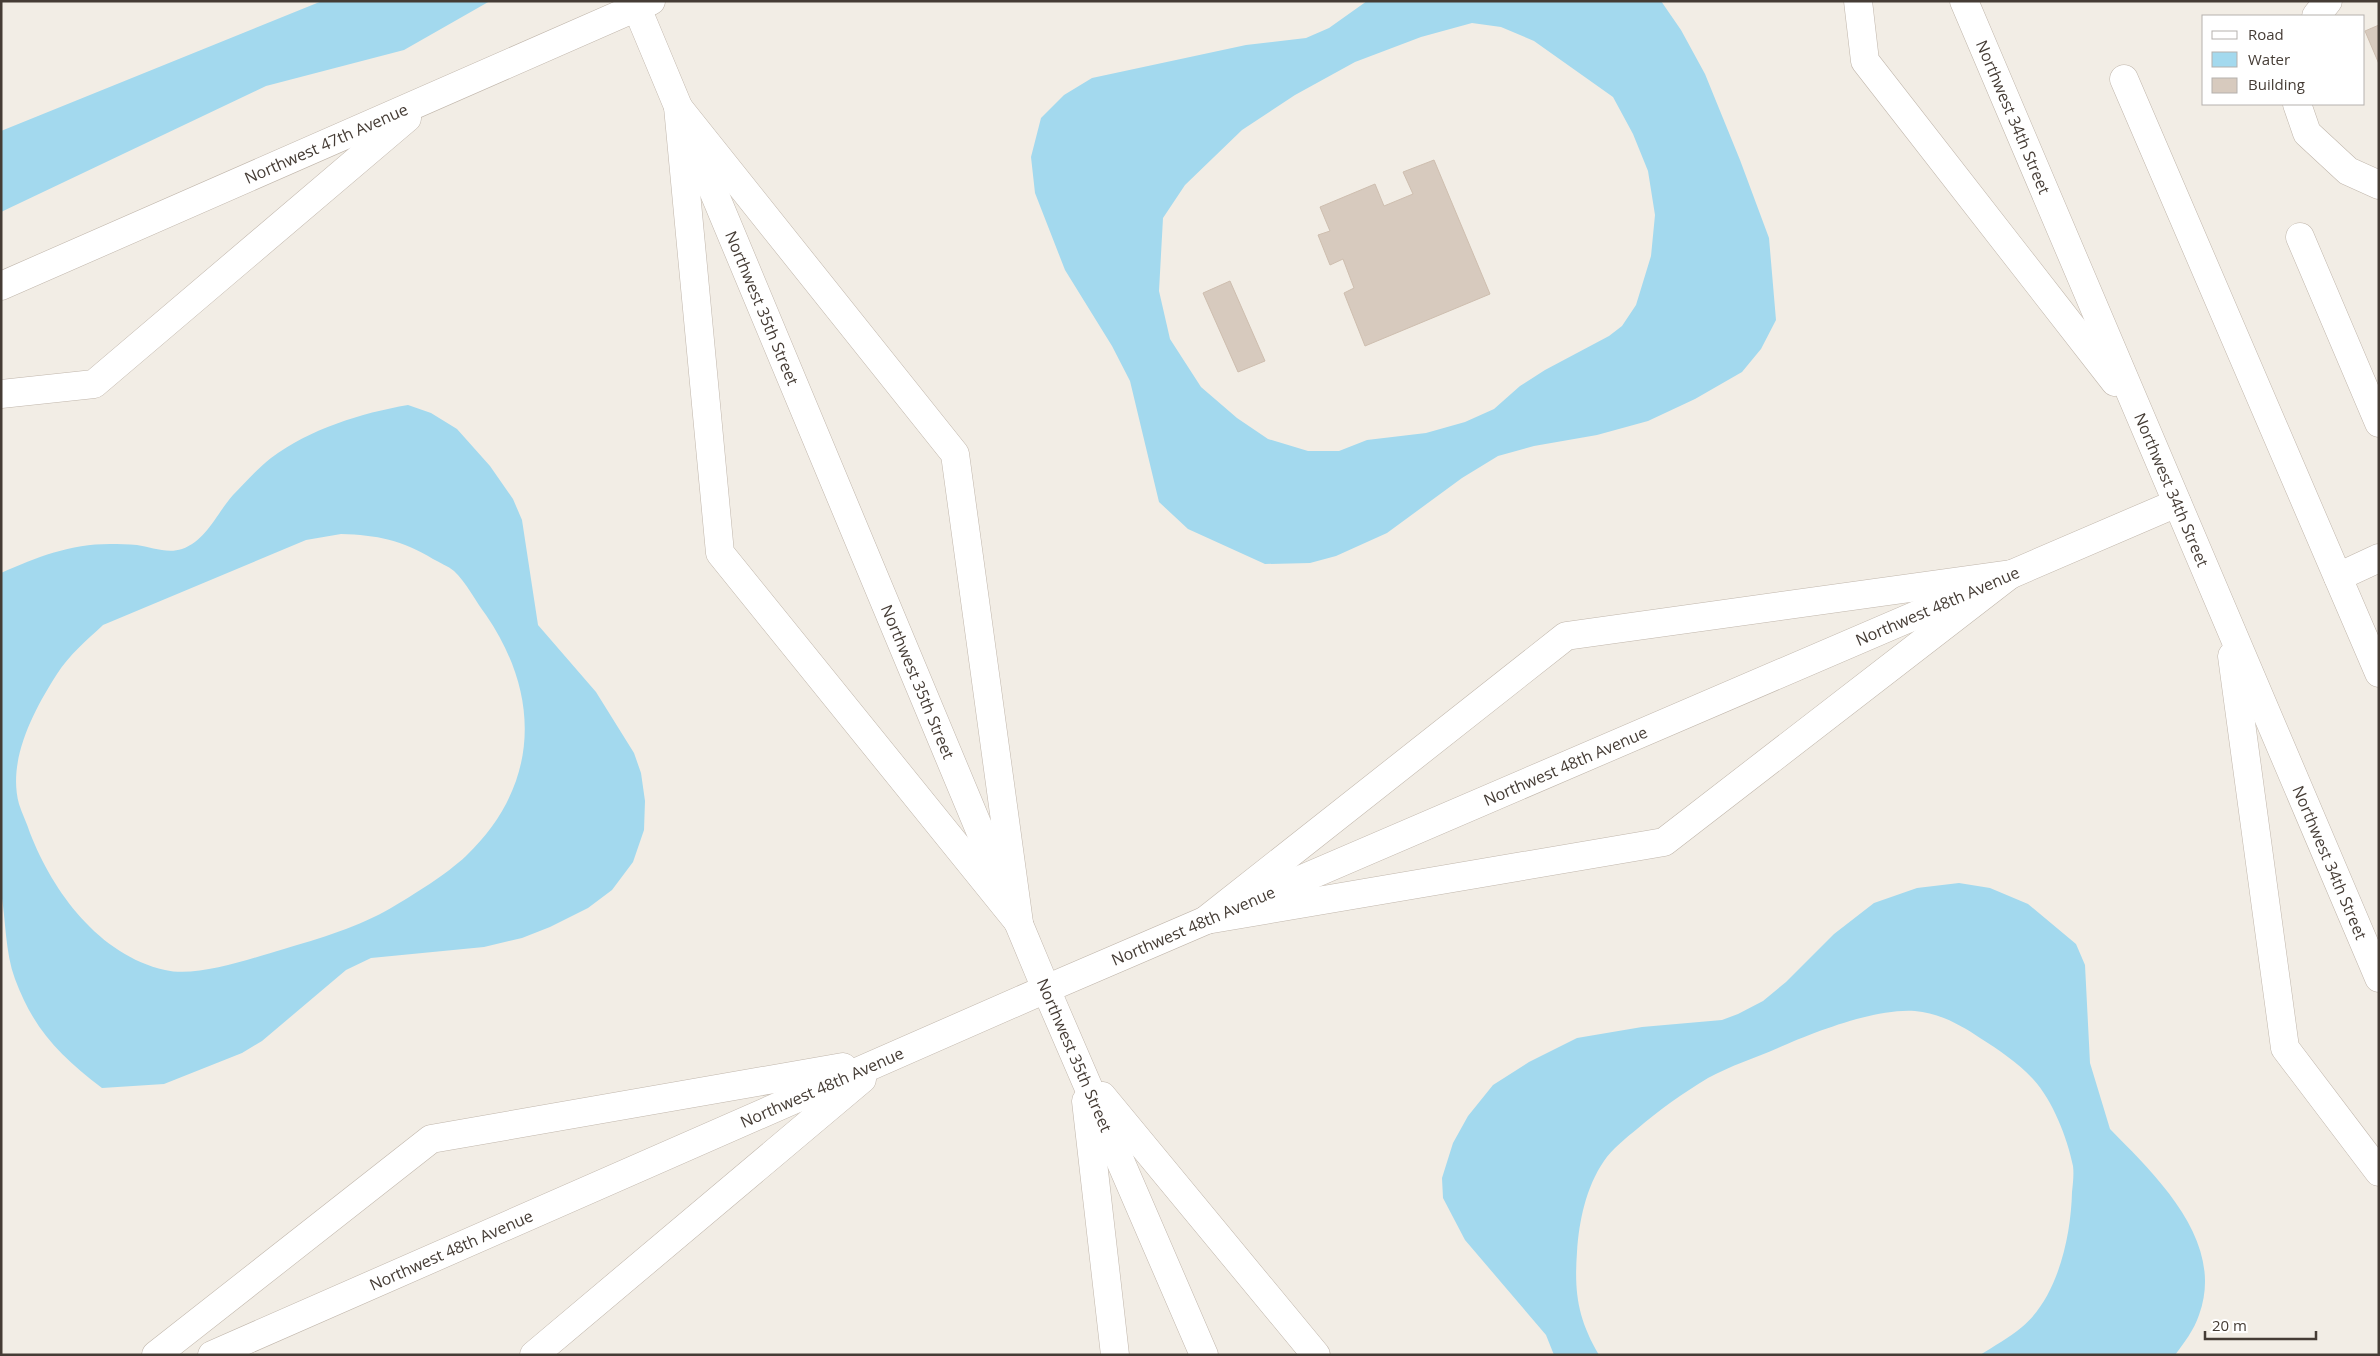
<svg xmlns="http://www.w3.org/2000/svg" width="2380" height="1356" font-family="'Open Sans',sans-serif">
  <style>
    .water { fill: #a3d9ee; fill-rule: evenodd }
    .building { fill: #d7cabe; stroke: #cebeaf }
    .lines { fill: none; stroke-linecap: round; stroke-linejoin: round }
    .minor-casing { stroke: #c0b6ab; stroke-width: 29 }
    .minor { stroke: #fff; stroke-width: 28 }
    .labels { text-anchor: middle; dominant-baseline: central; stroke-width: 4; stroke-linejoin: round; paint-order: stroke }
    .street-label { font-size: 16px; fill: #453c35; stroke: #fff }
  </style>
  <rect width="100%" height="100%" fill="#f2ede5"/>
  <g class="water">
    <path d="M322 1H490L404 50 266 86 1 212V131Z"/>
    <path d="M1367 1H1661L1681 30 1705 74 1740 160 1769 238 1776 320 1761 349 1742 372 1695 399 1648 421 1597 435 1534 446 1498 456 1462 478 1387 533 1336 556 1310 563 1265 564 1188 529 1159 502 1130 381 1112 346 1065 270 1035 193 1031 157 1041 118 1064 95 1092 78 1246 45 1306 38 1329 28ZM1472 23 1501 27 1534 41 1613 97 1633 134 1648 171 1655 215 1651 256 1636 305 1622 326 1609 336 1545 370 1520 386 1494 409 1465 422 1426 433 1367 440 1339 451H1308L1268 439 1237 418 1201 387 1170 339 1159 291 1163 218 1185 185 1242 130 1295 95 1355 62 1421 37Z"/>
    <path d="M408 405 431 413 457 429 490 466 513 499 522 520 538 625 596 692 634 753 641 773 645 801 644 830 633 862 612 890 588 908 550 927 522 938 484 947 371 958 346 970 262 1041 242 1053 164 1084 102 1088C60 1056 34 1030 15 979 5 952 6 920 1 892V573C37 557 70 544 110 544 119 544 128 544 137 545 151 547 167 554 182 549 206 541 217 513 233 495 245 483 258 468 271 458 310 429 361 413 408 405ZM341 534C377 535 402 540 433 559 440 563 448 566 454 571 466 582 476 602 486 615 542 697 539 786 466 856 447 874 413 895 391 908 361 926 318 939 284 949 252 958 197 978 165 970 99 955 53 892 30 833 27 823 22 814 19 804 7 760 34 710 57 674 69 655 87 640 103 625L306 540Z"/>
    <path d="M1959 883 1990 888 2028 904 2076 944 2085 965 2090 1063 2110 1129C2156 1176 2226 1241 2199 1315 2194 1330 2184 1343 2175 1355H1980C1994 1346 2009 1338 2022 1327 2058 1297 2071 1236 2072 1192 2073 1183 2074 1174 2073 1166 2067 1137 2053 1101 2033 1079 2017 1062 1999 1050 1980 1038 1961 1025 1939 1013 1915 1011 1876 1008 1814 1032 1778 1048 1755 1058 1730 1066 1708 1078 1683 1093 1659 1110 1637 1129 1626 1138 1612 1149 1604 1161 1586 1187 1579 1221 1577 1252 1574 1293 1578 1319 1599 1355H1554L1546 1335 1465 1240 1443 1198 1442 1178 1453 1143 1468 1116 1493 1085 1529 1062 1577 1038 1642 1027 1722 1020 1738 1014 1763 1001 1786 982 1834 934 1874 903 1917 888Z"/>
  </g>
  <g class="building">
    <path d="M2379 25V64L2365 31Z"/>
    <path d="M1434 160 1490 294 1365 346 1344 293 1354 288 1343 259 1330 265 1318 235 1330 231 1320 207 1375 184 1384 206 1413 194 1403 172Z"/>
    <path d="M1230 281 1265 361 1238 372 1203 293Z"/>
  </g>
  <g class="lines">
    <g class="minor-casing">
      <g id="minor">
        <path d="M1858 1 1865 61 2115 382"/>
        <path id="s1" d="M1964 1 2379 978"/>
        <path id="s2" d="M637 8 1046 989 1204 1355"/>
        <path d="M2316 16 2328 1"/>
        <path d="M2124 79 2379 673"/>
        <path d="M2297 104 2307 133 2348 171 2379 185"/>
        <path d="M678 107 955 454 1019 923 720 553Z"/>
        <path d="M2300 237 2379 423"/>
        <path id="s3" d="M1 286 651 1"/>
        <path d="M1 394 94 384 407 118"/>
        <path d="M2011 574 1664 842 1206 920 1566 636Z"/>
        <path d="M2338 577 2379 558"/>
        <path d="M2232 656 2285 1048 2379 1172"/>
        <path d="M1102 1096 1316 1355"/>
        <path d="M1086 1101 1115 1355"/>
        <path d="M156 1355 431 1139 843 1067"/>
        <path id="s4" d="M212 1355 1046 989 2177 503"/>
        <path d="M534 1355 862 1079"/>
      </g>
    </g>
    <use href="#minor" class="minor"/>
  </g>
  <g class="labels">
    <g class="street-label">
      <text stroke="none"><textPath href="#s1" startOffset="126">Northwest 34th Street</textPath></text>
      <text stroke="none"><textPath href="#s3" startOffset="355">Northwest 47th Avenue</textPath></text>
      <text stroke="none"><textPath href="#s2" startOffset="325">Northwest 35th Street</textPath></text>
      <text stroke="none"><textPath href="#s1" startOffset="531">Northwest 34th Street</textPath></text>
      <text stroke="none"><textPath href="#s4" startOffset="1881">Northwest 48th Avenue</textPath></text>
      <text stroke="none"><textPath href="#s2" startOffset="730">Northwest 35th Street</textPath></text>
      <text stroke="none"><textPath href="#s4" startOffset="1476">Northwest 48th Avenue</textPath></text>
      <text stroke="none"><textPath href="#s1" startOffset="936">Northwest 34th Street</textPath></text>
      <text stroke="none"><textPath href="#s4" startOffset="1071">Northwest 48th Avenue</textPath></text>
      <text stroke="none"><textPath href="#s2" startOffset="1135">Northwest 35th Street</textPath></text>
      <text stroke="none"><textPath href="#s4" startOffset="666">Northwest 48th Avenue</textPath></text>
      <text stroke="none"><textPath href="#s4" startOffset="261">Northwest 48th Avenue</textPath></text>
    </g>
  </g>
  <rect width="2380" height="1356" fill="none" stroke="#453c35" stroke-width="5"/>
  <rect x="2202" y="15" width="162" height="90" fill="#ffffff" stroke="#b5b1ae"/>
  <rect x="2212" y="31" width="25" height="8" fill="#ffffff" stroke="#b5b1ae"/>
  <text x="2248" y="40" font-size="15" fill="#453c35">Road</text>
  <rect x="2212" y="52" width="25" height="15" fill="#a3d9ee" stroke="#b5b1ae"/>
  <text x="2248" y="65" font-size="15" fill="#453c35">Water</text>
  <rect x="2212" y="78" width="25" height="15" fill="#d7cabe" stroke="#b5b1ae"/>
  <text x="2248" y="90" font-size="15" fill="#453c35">Building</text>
  <path d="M2205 1331v8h111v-8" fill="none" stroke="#453c35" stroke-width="2.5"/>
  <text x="2212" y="1331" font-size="15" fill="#453c35" stroke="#ffffff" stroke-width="4" paint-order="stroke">20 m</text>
</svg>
